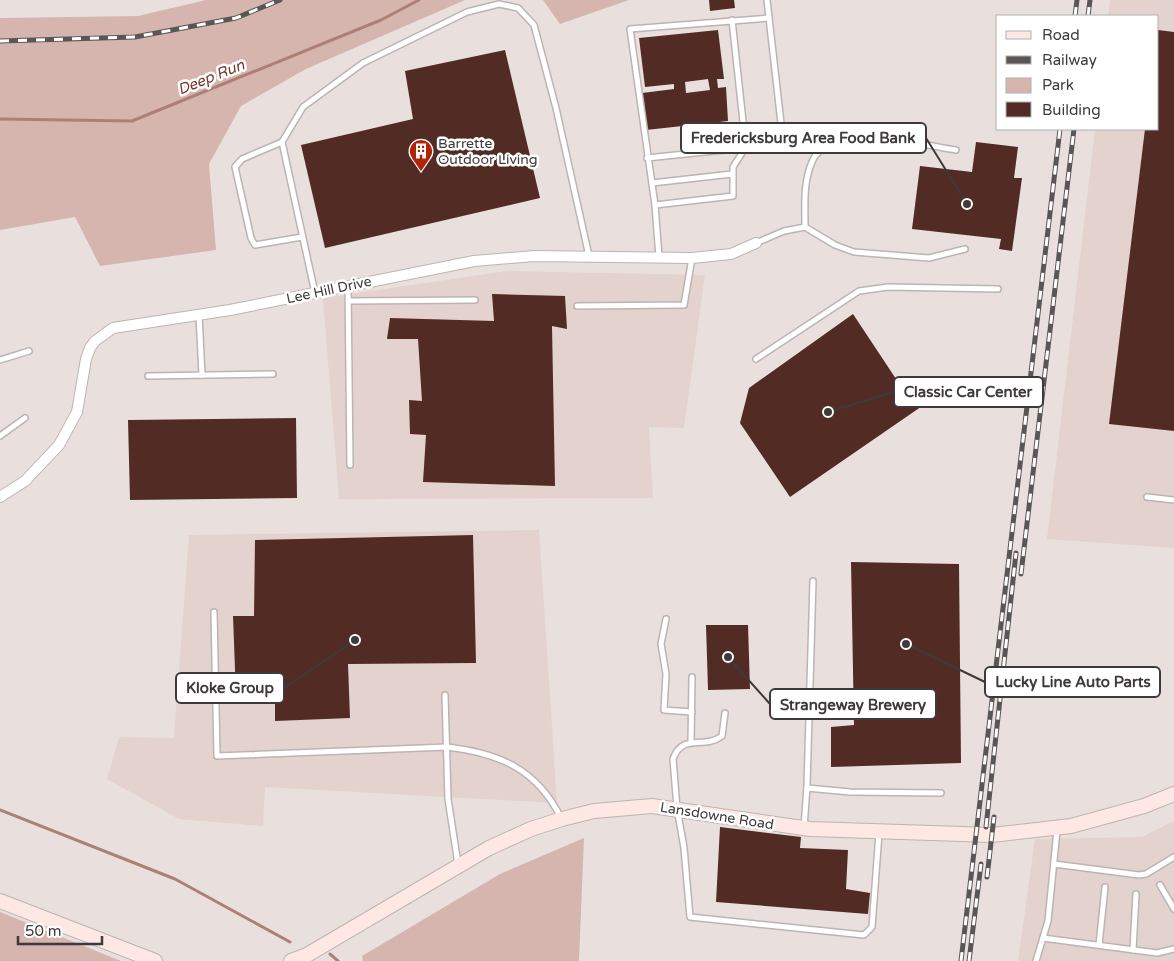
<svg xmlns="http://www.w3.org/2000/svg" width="1174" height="961" font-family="'Varela Round',sans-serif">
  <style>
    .built { fill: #e4d2ce }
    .green { fill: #d6b5ae }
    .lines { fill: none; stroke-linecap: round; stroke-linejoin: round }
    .stream { stroke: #ad8076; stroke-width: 3 }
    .building { fill: #522c24; fill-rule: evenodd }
    .lane-casing { stroke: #bdb4b2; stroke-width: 8 }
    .street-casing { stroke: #bdb4b2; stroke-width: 12 }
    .secondary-casing { stroke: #bdb4b2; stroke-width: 16 }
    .lane { stroke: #fff; stroke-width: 5 }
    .street { stroke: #fff; stroke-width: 10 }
    .secondary { stroke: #fde8e4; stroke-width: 14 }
    .rail-casing { stroke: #5a5655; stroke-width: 5 }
    .rail { stroke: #fff; stroke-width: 3; stroke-dasharray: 9; stroke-linecap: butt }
    .labels { text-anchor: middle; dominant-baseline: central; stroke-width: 5; stroke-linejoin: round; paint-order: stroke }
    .poi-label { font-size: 14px; fill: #3e3a3a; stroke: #fff; text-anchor: start }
    .street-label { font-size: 14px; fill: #3e3a3a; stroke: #fff }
    .water-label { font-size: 15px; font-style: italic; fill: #75382c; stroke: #fff }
    .leader { fill: none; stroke: #3e3a3a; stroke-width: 2 }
    .callout-dot { fill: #3e3a3a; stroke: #fff; stroke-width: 2 }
    .callout { fill: #fff; stroke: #3e3a3a; stroke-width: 2 }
    .callout-label { font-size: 15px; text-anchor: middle; font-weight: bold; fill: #3e3a3a }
  </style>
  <rect width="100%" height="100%" fill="#e9e0de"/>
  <g class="built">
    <path d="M1110 0H1174V548L1047 539 1095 129H1158V16H1108Z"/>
    <path d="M507 271 705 275 684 428 649 427 653 498 339 499 323 298Z"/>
    <path d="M539 530 557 803 265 787 263 826 179 819 107 779 119 737 174 738 189 535Z"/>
    <path d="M1174 821V961H1018L1035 839 1142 837Z"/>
  </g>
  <g class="green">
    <path d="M206 0H465L306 69 241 106 209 164 216 250 100 266 75 217 0 230V18L138 16Z"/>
    <path d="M543 0H629L560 24Z"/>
    <path d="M584 838 579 961H363L362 956 500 874Z"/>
    <path d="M0 912 121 961H0Z"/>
  </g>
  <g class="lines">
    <g class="stream">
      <path d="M0 119 132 121 381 20 419 0"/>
      <path d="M0 810 175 879 290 942"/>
      <path d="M330 954 338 961"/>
    </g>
  </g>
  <g class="building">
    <path d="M709 0H734L735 8 710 11Z"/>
    <path d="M718 30 724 79H717L718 88 726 87 728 121 646 130 642 93 674 89V84L645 87 639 38ZM708 79 710 90 686 93 685 82Z"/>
    <path d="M1158 30 1174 32V431L1109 424 1145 129H1158Z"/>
    <path d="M505 50 540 198 325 248 301 145 413 119 405 71Z"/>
    <path d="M976 142 1018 147 1014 178H1022L1012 251 999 249 1001 239 912 229 920 166 972 172Z"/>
    <path d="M492 294 565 296 567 329 552 326 555 486 423 482 426 435 410 434 409 400 422 401 418 339H387L390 318 494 321Z"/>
    <path d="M853 314 906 394 916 388 928 402 790 497 740 423 749 388Z"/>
    <path d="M296 418 297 498 130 500 128 420Z"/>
    <path d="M473 535 476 663 348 664 350 718 275 721V693L236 696 233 616H254L255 540Z"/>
    <path d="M851 562 959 564 961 763 831 767V727L854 725Z"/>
    <path d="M706 625H748L750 689 708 690Z"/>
    <path d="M720 827 801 837 800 848 848 850 846 889 870 893 868 914 716 902Z"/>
  </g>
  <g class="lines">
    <g class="lane-casing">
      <g id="lane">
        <path d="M767 0 782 132"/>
        <path d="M282 142 242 159 235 167 251 238 255 245 302 237"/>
        <path d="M647 158 743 148"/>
        <path d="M652 183 732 174"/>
        <path d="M655 205 733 196V167L742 153 745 140 732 20"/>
        <path d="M805 227 835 245 854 252 929 258 965 249"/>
        <path d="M756 243 784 231 805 227C805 206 803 182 812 162 829 120 921 145 956 150"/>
        <path d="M659 257 655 205 630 29 769 18"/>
        <path d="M348 286 350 465"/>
        <path d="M315 293 282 142 303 107 363 63 467 12 499 4 518 8 534 25 556 108 589 256"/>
        <path d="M348 301 475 300"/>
        <path d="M577 306 684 305 692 258"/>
        <path d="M199 315 202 375"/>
        <path d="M756 359 859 291 888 287 998 289"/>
        <path d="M0 360 29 351"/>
        <path d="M148 376 273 374"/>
        <path d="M0 436 25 418"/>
        <path d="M1147 497 1174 500"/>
        <path d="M214 612 217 756 447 747C499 753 537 769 561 818"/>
        <path d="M666 619 661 644 666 674 664 710 692 712"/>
        <path d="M445 695 448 799 458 864"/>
        <path d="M725 713 722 736C703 750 683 732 673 759L677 808 684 848 690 917 864 935 872 927 879 833"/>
        <path d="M691 742 692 677"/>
        <path d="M807 788 850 792 941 793"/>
        <path d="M804 828 807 786 813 581"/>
        <path d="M1054 864 1139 875 1146 874 1174 857"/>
        <path d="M1160 885 1174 909"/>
        <path d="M1043 938 1157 953 1174 949"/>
        <path d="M1099 945 1105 887"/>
        <path d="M1133 950 1136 894"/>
        <path d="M1036 961 1048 921 1057 830"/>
      </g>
    </g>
    <g class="street-casing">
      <path id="street" d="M0 497 25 481 59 445 77 412 86 359 90 348 95 341 113 328 230 310 474 261 534 256 692 258 731 254 756 243"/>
    </g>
    <g class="secondary-casing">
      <g id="secondary">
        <path d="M0 901 155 961"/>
        <path d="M291 961 307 955 489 848 531 829 562 819 594 811 652 806 810 829 992 835 1071 826 1144 806 1174 794"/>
      </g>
    </g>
    <use href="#lane" class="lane"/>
    <use href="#street" class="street"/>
    <use href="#secondary" class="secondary"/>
    <g class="rail-casing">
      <g id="rail">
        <path d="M1075 16 1077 0"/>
        <path d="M1088 16 1090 0"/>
        <path d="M0 41 135 37 236 18 280 0"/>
        <path d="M1021 574 1074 129"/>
        <path d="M986 827 1016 553"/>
        <path d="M987 877 994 817"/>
        <path d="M961 961 1060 129"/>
        <path d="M969 961 981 864"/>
      </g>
    </g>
    <use href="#rail" class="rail"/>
  </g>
  <defs>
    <g id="building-pin" transform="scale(1.25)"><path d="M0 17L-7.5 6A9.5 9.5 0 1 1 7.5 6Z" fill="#b02307" stroke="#fff"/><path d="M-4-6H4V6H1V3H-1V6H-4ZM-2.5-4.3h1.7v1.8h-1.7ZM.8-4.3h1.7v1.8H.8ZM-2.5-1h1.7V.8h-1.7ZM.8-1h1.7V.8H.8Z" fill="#fff"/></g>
  </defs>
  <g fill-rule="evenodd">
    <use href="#building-pin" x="421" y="151"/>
  </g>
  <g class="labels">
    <g class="poi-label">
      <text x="438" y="143">Barrette<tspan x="438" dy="16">Outdoor Living</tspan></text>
    </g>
    <g class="street-label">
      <text transform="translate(329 290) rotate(-12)">Lee Hill Drive</text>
      <text transform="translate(717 816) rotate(9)">Lansdowne Road</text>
    </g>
    <g class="water-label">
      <text transform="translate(211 77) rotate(-22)">Deep Run</text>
    </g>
  </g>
  <path class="leader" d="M967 204L926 138M828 412L894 392M906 644L985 682M355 640L284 688M728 657L770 704"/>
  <g class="callout-dot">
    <circle cx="967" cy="204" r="5"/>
    <circle cx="828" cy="412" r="5"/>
    <circle cx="906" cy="644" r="5"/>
    <circle cx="355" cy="640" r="5"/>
    <circle cx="728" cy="657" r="5"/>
  </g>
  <g class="callout">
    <rect x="681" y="123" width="245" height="30" rx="5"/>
    <rect x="894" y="377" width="149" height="30" rx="5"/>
    <rect x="985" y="667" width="175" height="30" rx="5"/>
    <rect x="176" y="673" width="108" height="30" rx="5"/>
    <rect x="770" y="689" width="166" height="30" rx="5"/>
  </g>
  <g class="callout-label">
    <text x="803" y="143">Fredericksburg Area Food Bank</text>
    <text x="968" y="397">Classic Car Center</text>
    <text x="1073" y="687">Lucky Line Auto Parts</text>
    <text x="230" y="693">Kloke Group</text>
    <text x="853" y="710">Strangeway Brewery</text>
  </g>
  <rect x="996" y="15" width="162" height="115" fill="#ffffff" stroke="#b2b0b0"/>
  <rect x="1006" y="31" width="25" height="8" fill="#fde8e4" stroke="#b2b0b0"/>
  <text x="1042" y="40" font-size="15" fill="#3e3a3a">Road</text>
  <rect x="1006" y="56" width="25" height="8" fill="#5a5655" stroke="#b2b0b0"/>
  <text x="1042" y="65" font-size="15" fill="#3e3a3a">Railway</text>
  <rect x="1006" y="78" width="25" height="15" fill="#d6b5ae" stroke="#b2b0b0"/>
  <text x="1042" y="90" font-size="15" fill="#3e3a3a">Park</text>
  <rect x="1006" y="102" width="25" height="15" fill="#522c24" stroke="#b2b0b0"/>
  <text x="1042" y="115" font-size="15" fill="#3e3a3a">Building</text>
  <path d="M18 936v8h84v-8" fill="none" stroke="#3e3a3a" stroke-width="2.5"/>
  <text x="25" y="936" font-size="15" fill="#3e3a3a" stroke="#ffffff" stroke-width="4" paint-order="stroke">50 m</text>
</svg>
